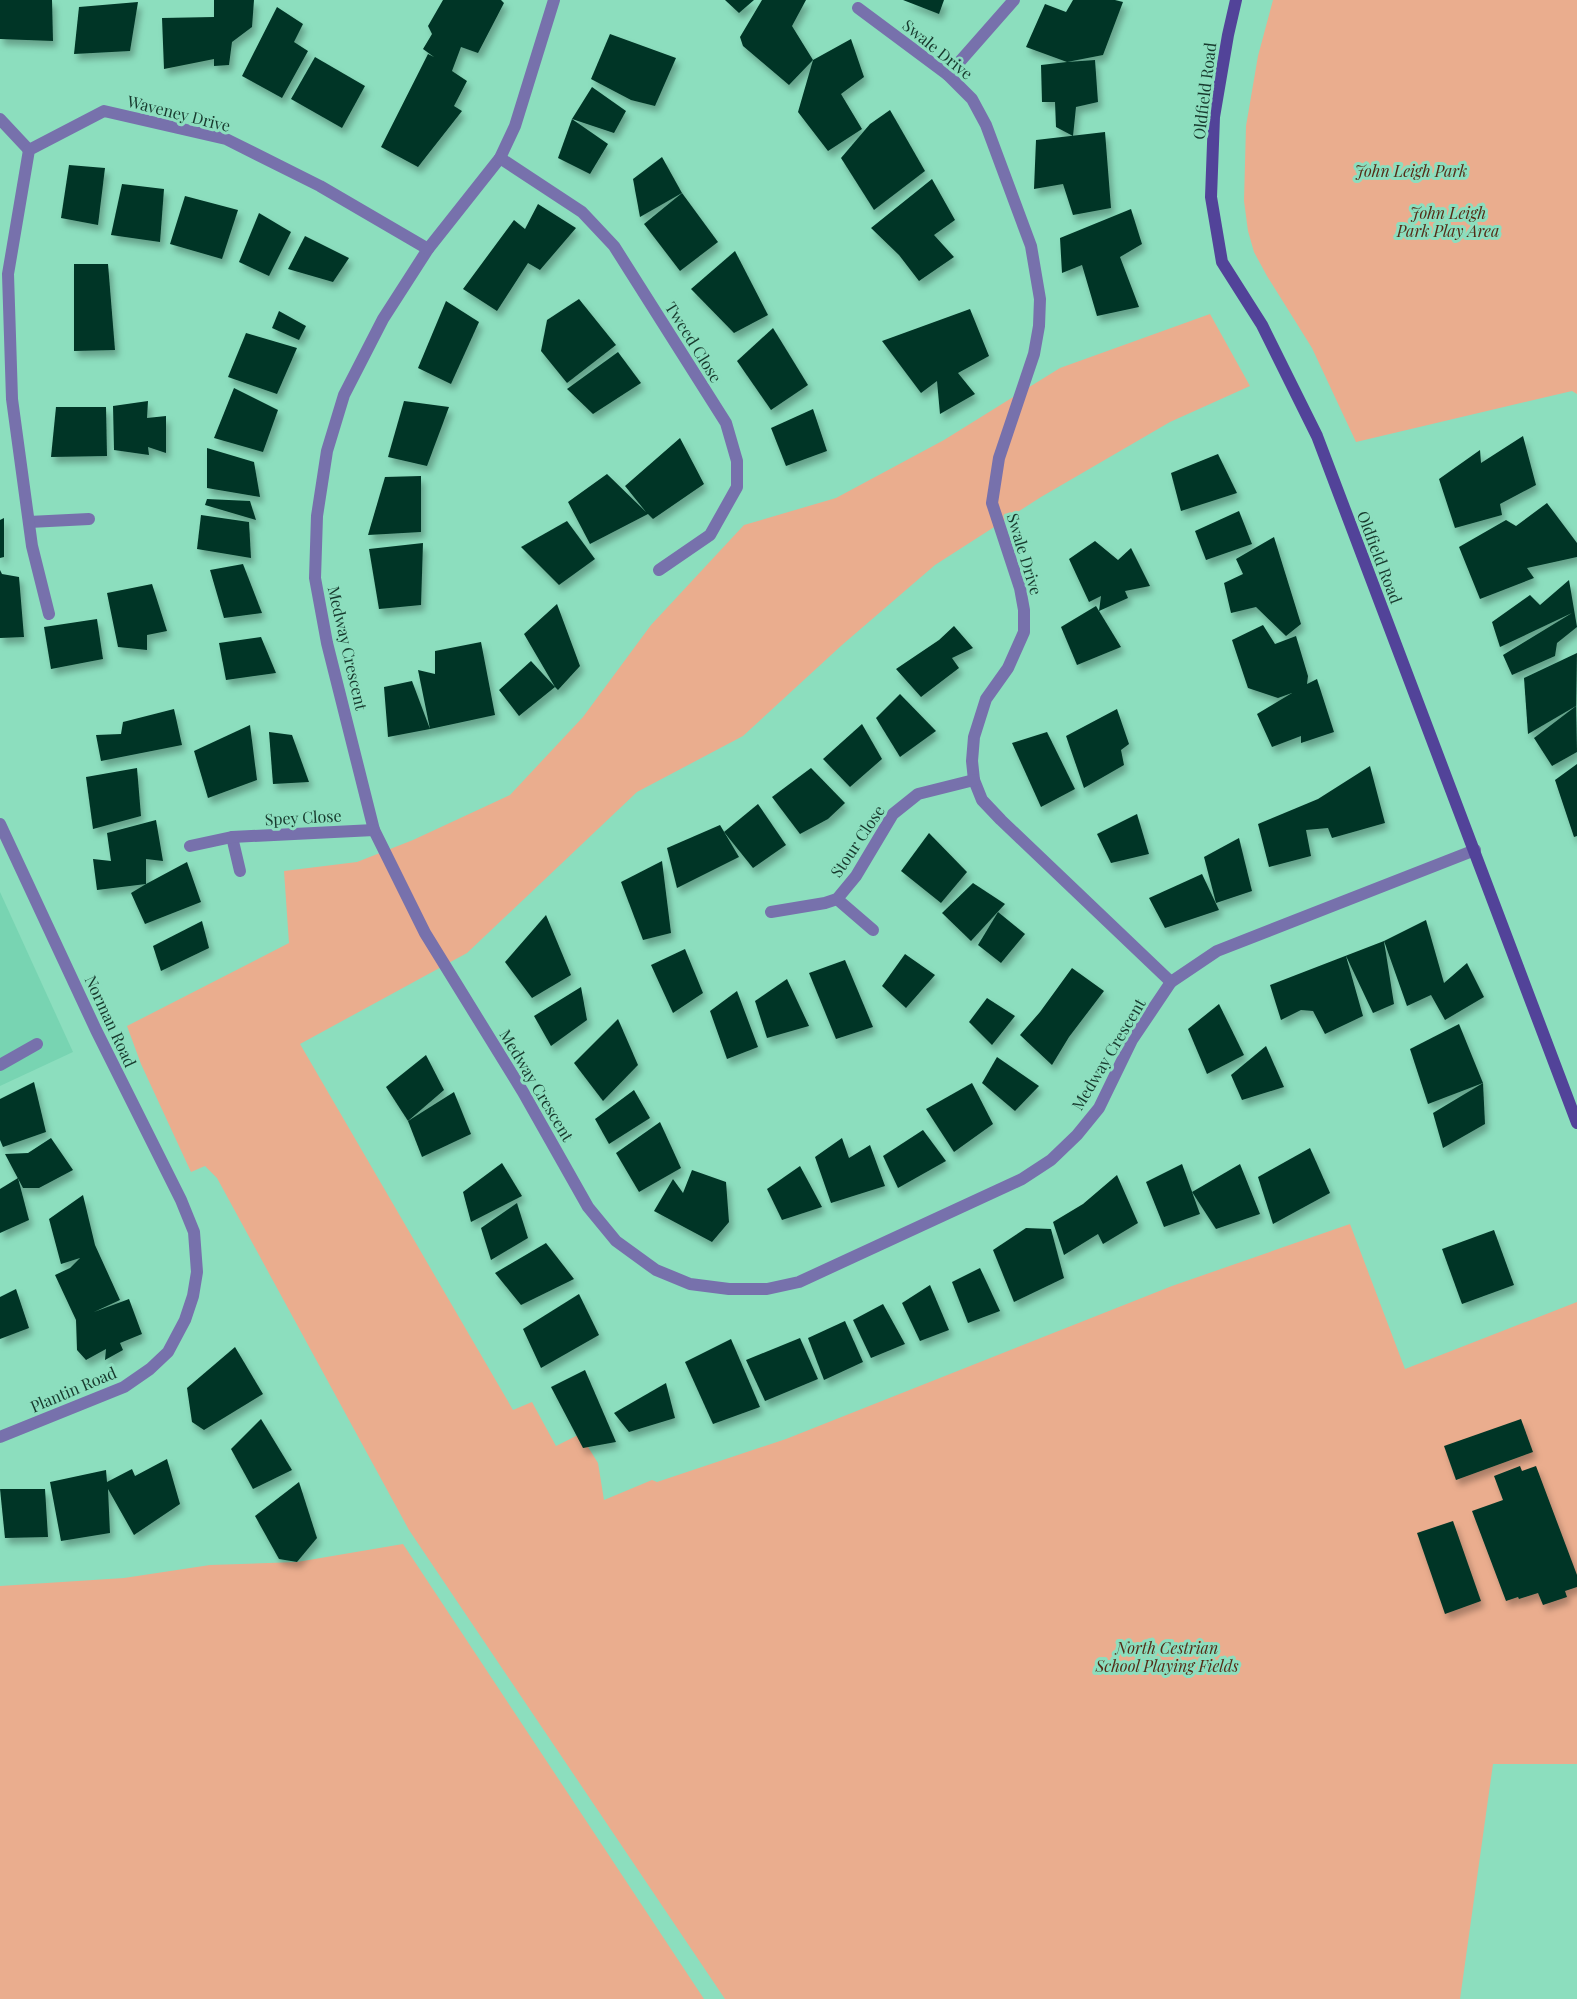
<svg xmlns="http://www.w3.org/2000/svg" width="1577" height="1999" font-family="'Playfair Display',serif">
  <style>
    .built { fill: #78d4b2 }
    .green { fill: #eaad8e }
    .building { fill: #053526; filter: url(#shadow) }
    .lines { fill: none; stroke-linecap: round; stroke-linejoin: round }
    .lane { stroke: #7771ac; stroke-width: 12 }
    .street { stroke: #7771ac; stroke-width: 12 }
    .secondary { stroke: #524399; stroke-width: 12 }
    .labels { text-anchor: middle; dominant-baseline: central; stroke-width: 6; stroke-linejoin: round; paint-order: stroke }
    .street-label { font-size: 16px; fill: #17392d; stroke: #8cdebe }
    .park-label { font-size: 16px; font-style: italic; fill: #542c17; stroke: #8cdebe }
  </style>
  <defs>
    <filter id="shadow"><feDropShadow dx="3.5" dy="6" stdDeviation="3" flood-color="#0004"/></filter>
  </defs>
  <rect width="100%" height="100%" fill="#8cdebe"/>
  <path class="built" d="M0 892 73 1052 0 1086Z"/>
  <g class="green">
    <path d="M1273 0H1577V394L1572 391 1356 442 1312 348 1267 276 1254 252 1248 231 1244 201 1246 126 1258 56Z"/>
    <path d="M1210 314 1250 386 1170 422 1041 497 935 565 842 645 743 736 637 792 467 953 300 1044 513 1410 532 1402 556 1446 580 1434 598 1463 604 1500 652 1480 657 1482 786 1439 1172 1286 1350 1224 1405 1369 1577 1302V1764H1493L1460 1999H725L409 1530 217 1178 205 1166 191 1172 141 1064 127 1026 289 943 284 871 357 862 413 840 510 795 583 717 651 625 744 525 836 498 944 440 1060 368Z"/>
    <path d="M403 1544 704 1999H0V1586L124 1578 210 1565 297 1562Z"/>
  </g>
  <g class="building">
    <path d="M0 0H52L53 41 0 39Z"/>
    <path d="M214 0H254L252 27 232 42 229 65 214 66V59L164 69 162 18 214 17Z"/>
    <path d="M443 0H501L504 3 478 53 461 47 452 71 467 81 454 106 462 111 418 167 381 147 428 54 434 57 423 49 432 34 428 26Z"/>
    <path d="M725 0H754L739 13Z"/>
    <path d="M762 0H806L792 26 813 60 789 85 743 46 740 37Z"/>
    <path d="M903 0H944L939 14Z"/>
    <path d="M1073 0H1115L1123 2 1103 55 1067 62 1095 60 1098 102 1076 107 1073 136 1056 127 1055 102H1042L1041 65 1067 62 1026 47 1045 4 1066 12Z"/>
    <path d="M138 2 130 51 74 54 79 7Z"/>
    <path d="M277 7 303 24 294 42 308 51 282 98 242 76Z"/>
    <path d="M610 34 676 58 655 106 631 100 591 79Z"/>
    <path d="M851 39 864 77 841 94 862 129 828 151 798 112 813 60Z"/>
    <path d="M315 57 365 86 342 128 291 99Z"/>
    <path d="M592 87 626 111 614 133 572 119Z"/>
    <path d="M890 110 925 171 874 210 841 158 870 124Z"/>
    <path d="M572 119 608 144 590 174 558 158Z"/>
    <path d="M1105 132 1111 208 1073 215 1063 184 1034 189 1036 140Z"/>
    <path d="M662 157 682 193 640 217 633 179Z"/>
    <path d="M69 165 105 168 98 225 61 218Z"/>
    <path d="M932 179 955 220 934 235 954 257 919 281 899 255 871 228Z"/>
    <path d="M122 184 164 189 160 242 111 235Z"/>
    <path d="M682 193 718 242 680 271 644 224Z"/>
    <path d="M185 196 238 210 222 259 170 244Z"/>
    <path d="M538 204 576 228 540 270 528 263 497 311 463 289 514 220 525 229Z"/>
    <path d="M1131 209 1142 244 1120 257 1139 307 1097 316 1082 265 1062 273 1060 238Z"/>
    <path d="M259 213 291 232 269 276 239 262Z"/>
    <path d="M305 236 349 258 333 282 288 269Z"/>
    <path d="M735 251 768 315 734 333 691 289Z"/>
    <path d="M74 264H108L115 350 74 351Z"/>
    <path d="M579 299 616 345 567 383 541 351 547 320Z"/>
    <path d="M446 301 479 322 451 384 418 368Z"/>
    <path d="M970 309 989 356 958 373 975 394 940 414 937 381 921 393 882 341Z"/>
    <path d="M279 311 306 326 299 340 272 328Z"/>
    <path d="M773 328 808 385 771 410 737 361Z"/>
    <path d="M246 333 297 348 277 394 228 377Z"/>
    <path d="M618 352 641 383 593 414 567 389Z"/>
    <path d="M234 388 278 410 263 452 214 438Z"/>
    <path d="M148 401 147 418 166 416V453L148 447 149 455 114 450 113 406Z"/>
    <path d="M404 401 449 407 427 466 388 457Z"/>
    <path d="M56 407H106L107 456 51 457Z"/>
    <path d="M813 409 827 451 786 466 771 428Z"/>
    <path d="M1523 436 1536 485 1500 504 1502 515 1455 528 1439 479 1480 450 1481 463Z"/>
    <path d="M680 438 704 484 653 519 648 514 590 544 568 502 607 474 646 512 625 486Z"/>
    <path d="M207 448 254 462 260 497 207 488Z"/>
    <path d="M1218 454 1237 493 1181 511 1171 473Z"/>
    <path d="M421 476V532L368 535 385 477Z"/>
    <path d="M207 499 250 501 256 520 205 505Z"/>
    <path d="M1547 503 1577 543V557L1527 568 1534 578 1480 599 1459 547 1506 520 1516 526Z"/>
    <path d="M1239 511 1252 544 1206 560 1195 531Z"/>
    <path d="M201 515 249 522 251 558 197 549Z"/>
    <path d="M4 518V557L0 558V520Z"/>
    <path d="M567 521 595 559 559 585 521 547Z"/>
    <path d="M1274 537 1301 624 1286 636 1256 607 1231 613 1224 583 1243 574 1236 559Z"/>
    <path d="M1095 541 1118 560 1131 548 1150 586 1125 591 1128 598 1099 611 1101 596 1089 602 1069 559Z"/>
    <path d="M423 543 421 605 379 609 369 549Z"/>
    <path d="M243 564 262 613 224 618 210 570Z"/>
    <path d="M0 570 2 574 19 577 24 637 0 638Z"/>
    <path d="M1569 580 1577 627 1557 643 1555 656 1512 675 1503 655 1572 613 1500 647 1492 622 1530 595 1540 605Z"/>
    <path d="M152 584 167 631 147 635V650L118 647 107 593Z"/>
    <path d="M557 604 580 666 558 690 555 687 519 716 499 690 531 661 555 687 524 634Z"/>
    <path d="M1096 606 1121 647 1077 665 1061 627Z"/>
    <path d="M97 619 103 659 51 669 44 627Z"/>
    <path d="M1263 625 1275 644 1296 636 1308 676 1307 684 1317 679 1334 732 1301 743V736L1272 747 1257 714 1292 693 1278 698 1248 688 1232 640Z"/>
    <path d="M954 626 973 648 952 658 959 668 921 697 896 669 939 640Z"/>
    <path d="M261 637 276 673 226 680 219 643Z"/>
    <path d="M481 642 495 715 430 729 388 737 384 687 412 681 430 729 418 670 435 674V651Z"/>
    <path d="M1577 653 1576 706 1528 734 1524 678Z"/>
    <path d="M900 694 936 731 900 757 876 718Z"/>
    <path d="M1576 706 1577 752 1552 766 1534 738Z"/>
    <path d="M174 709 182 745 101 761 96 735 121 734 123 722Z"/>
    <path d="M1117 709 1129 744 1121 750 1124 765 1084 788 1066 736Z"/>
    <path d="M862 724 882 759 850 787 823 759Z"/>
    <path d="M250 725 257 780 208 798 194 751Z"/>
    <path d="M269 732 292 735 309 782 273 784Z"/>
    <path d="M1047 732 1075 789 1041 807 1012 743Z"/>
    <path d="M1577 764V836L1574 837 1555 780Z"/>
    <path d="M1370 766 1385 823 1332 838 1328 828 1306 830 1311 856 1269 867 1258 824 1318 799Z"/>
    <path d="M137 768 141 816 93 829 86 777Z"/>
    <path d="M811 768 845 803 828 819 800 834 772 797Z"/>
    <path d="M758 804 786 845 753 868 724 832Z"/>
    <path d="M1137 814 1149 854 1111 863 1097 834Z"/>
    <path d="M156 820 163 861 146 859V884L187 862 201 902 145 924 131 893 146 884 97 890 93 859 111 861 107 833Z"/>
    <path d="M720 825 739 857 677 888 667 848Z"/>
    <path d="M929 833 967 872 941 903 901 871Z"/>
    <path d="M1239 838 1252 891 1216 903 1204 857Z"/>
    <path d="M662 861 671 933 643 940 621 882Z"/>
    <path d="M1202 874 1219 910 1165 928 1149 898Z"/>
    <path d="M973 883 1005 904 971 941 942 913Z"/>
    <path d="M998 912 1025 934 1001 963 978 945Z"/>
    <path d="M546 915 571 975 532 998 505 962Z"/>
    <path d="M1426 920 1444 983 1467 963 1484 997 1445 1020 1431 995 1407 1006 1384 941 1394 1004 1373 1013 1346 956 1363 1016 1325 1034 1313 1011 1301 1010 1281 1020 1270 985 1384 941Z"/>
    <path d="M202 921 209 948 161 971 153 946Z"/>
    <path d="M685 949 703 993 673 1013 651 965Z"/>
    <path d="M905 954 935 975 906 1008 882 986Z"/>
    <path d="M845 960 873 1027 836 1039 809 973Z"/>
    <path d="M1072 968 1104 991 1069 1037 1052 1065 1020 1035 1040 1012Z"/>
    <path d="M787 979 809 1026 767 1038 755 1001Z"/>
    <path d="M581 987 587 1020 551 1046 534 1016Z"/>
    <path d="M737 991 758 1047 727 1059 710 1011Z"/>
    <path d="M987 998 1015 1016 992 1045 969 1022Z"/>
    <path d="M1219 1004 1244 1055 1207 1074 1188 1029Z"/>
    <path d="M618 1019 638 1065 603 1101 574 1063Z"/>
    <path d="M1459 1024 1483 1083 1428 1104 1410 1049Z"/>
    <path d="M1266 1046 1284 1087 1242 1100 1231 1075Z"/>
    <path d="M426 1055 444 1090 408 1121 386 1087Z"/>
    <path d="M997 1057 1039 1086 1015 1111 982 1083Z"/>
    <path d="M34 1082 46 1132 3 1147 0 1140V1099Z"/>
    <path d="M972 1083 993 1124 954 1152 926 1109Z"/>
    <path d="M1483 1083 1485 1124 1443 1148 1433 1113Z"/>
    <path d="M634 1090 650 1118 609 1144 595 1119Z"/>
    <path d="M454 1092 471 1134 422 1157 408 1121Z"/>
    <path d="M660 1122 681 1168 639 1192 616 1153Z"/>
    <path d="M923 1130 946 1161 898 1188 883 1156Z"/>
    <path d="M51 1138 73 1170 39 1188H23L5 1154 28 1153Z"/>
    <path d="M842 1138 849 1158 870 1145 885 1186 831 1203 815 1157Z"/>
    <path d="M1310 1148 1330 1193 1273 1224 1258 1177Z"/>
    <path d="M502 1163 522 1196 471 1222 463 1192Z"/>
    <path d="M1182 1164 1200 1214 1164 1227 1146 1182Z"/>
    <path d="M1240 1164 1260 1214 1216 1229 1192 1192Z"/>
    <path d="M800 1166 822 1207 782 1220 767 1189Z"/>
    <path d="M692 1170 726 1182 729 1222 712 1242 654 1211 673 1179 683 1193Z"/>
    <path d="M1117 1175 1138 1223 1103 1244 1098 1234 1064 1255 1053 1222 1083 1204Z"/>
    <path d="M18 1178 29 1220 0 1233V1189Z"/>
    <path d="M83 1195 95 1245 120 1300 94 1312 129 1299 142 1334 120 1343 123 1350 105 1360 106 1349 86 1360 77 1350 76 1320 55 1275 70 1268 80 1258 61 1264 49 1219Z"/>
    <path d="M517 1203 528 1238 491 1260 481 1228Z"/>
    <path d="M1026 1228 1051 1229 1064 1278 1014 1302 993 1250Z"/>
    <path d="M1494 1230 1514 1285 1462 1304 1442 1249Z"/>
    <path d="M546 1243 574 1279 521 1305 495 1273Z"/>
    <path d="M980 1268 1000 1311 968 1323 952 1282Z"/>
    <path d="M930 1285 949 1330 920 1341 902 1303Z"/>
    <path d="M16 1289 29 1328 0 1339V1297Z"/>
    <path d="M579 1294 599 1335 541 1368 523 1329Z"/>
    <path d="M883 1304 905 1344 871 1358 853 1320Z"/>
    <path d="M845 1321 863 1362 824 1380 808 1338Z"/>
    <path d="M800 1338 818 1379 765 1401 746 1360Z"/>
    <path d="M731 1339 760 1407 713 1424 685 1362Z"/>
    <path d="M235 1347 263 1394 204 1430 192 1422 187 1388Z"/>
    <path d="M585 1370 616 1442 583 1448 551 1387Z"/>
    <path d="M666 1383 675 1418 629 1432 614 1413Z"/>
    <path d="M261 1419 292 1470 253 1489 231 1449Z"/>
    <path d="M1521 1419 1533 1452 1456 1480 1444 1446Z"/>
    <path d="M167 1459 180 1504 134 1535 108 1489 110 1533 61 1541 50 1482 106 1470 107 1482 132 1469 135 1476Z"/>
    <path d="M1520 1466 1522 1471 1536 1466 1577 1575V1587L1565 1591 1567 1597 1543 1605 1538 1593 1519 1599 1518 1597 1506 1601 1472 1511 1503 1500 1494 1476Z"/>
    <path d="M299 1482 317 1538 297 1562 279 1559 255 1516Z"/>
    <path d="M0 1489H45L48 1537 5 1538Z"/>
    <path d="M1453 1521 1481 1601 1445 1614 1417 1533Z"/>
  </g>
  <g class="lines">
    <path class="lane" d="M0 1065 37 1044"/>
    <g class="street">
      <path d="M554 0 515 126 500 158 428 249 383 319 344 395 327 451 317 516 315 578 327 643 374 830 425 933 523 1092 588 1207 616 1241 656 1270 690 1284 729 1289H767L799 1282 1022 1179 1051 1160 1077 1135 1099 1108 1132 1040 1171 982 1217 951 1475 850"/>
      <path d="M858 8 948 75 972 99 986 125 1031 246 1040 299 1039 326 1034 354 999 458 992 503 1020 588 1024 610V632L1008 668 986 699 974 737 972 761 974 780 982 800 1001 820 1171 982"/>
      <path d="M948 75 1014 0"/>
      <path d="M0 119 29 150"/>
      <path d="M500 158 582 212 614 246 726 423 737 461V487L710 535 659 570"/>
      <path d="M29 522 89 519"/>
      <path d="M49 614 32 546 12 399 8 274 29 150 104 111 226 139 320 186 428 249"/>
      <path d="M0 824 96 1030 181 1200 194 1232 197 1272 193 1296 185 1320 168 1352 150 1369 124 1387 0 1437"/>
      <path d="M232 837 240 871"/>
      <path d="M190 846 232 837 374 830"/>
      <path d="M837 899 873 930"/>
      <path d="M771 912 825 903 837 899 856 876 893 814 918 794 974 780"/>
    </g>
    <path class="secondary" d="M1236 0 1228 35 1214 117 1211 197 1222 262 1262 325 1317 436 1577 1123"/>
  </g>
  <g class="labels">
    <g class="street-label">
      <text transform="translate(938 49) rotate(39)">Swale Drive</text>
      <text transform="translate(1204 91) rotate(-83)">Oldfield Road</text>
      <text transform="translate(179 113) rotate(14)">Waveney Drive</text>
      <text transform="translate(694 342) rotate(58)">Tweed Close</text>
      <text transform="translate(1025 554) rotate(73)">Swale Drive</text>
      <text transform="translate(1380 557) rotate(69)">Oldfield Road</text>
      <text transform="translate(348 648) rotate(77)">Medway Crescent</text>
      <text transform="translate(303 817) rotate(-3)">Spey Close</text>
      <text transform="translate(857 841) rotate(-56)">Stour Close</text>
      <text transform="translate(111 1021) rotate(65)">Norman Road</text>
      <text transform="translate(1108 1054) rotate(-59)">Medway Crescent</text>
      <text transform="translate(537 1085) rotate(59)">Medway Crescent</text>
      <text transform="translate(73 1389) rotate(-23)">Plantin Road</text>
    </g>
    <g class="park-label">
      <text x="1411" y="170">John Leigh Park</text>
      <text x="1448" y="212">John Leigh<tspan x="1448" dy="18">Park Play Area</tspan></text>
      <text x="1167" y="1647">North Cestrian<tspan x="1167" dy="18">School Playing Fields</tspan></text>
    </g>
  </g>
</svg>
